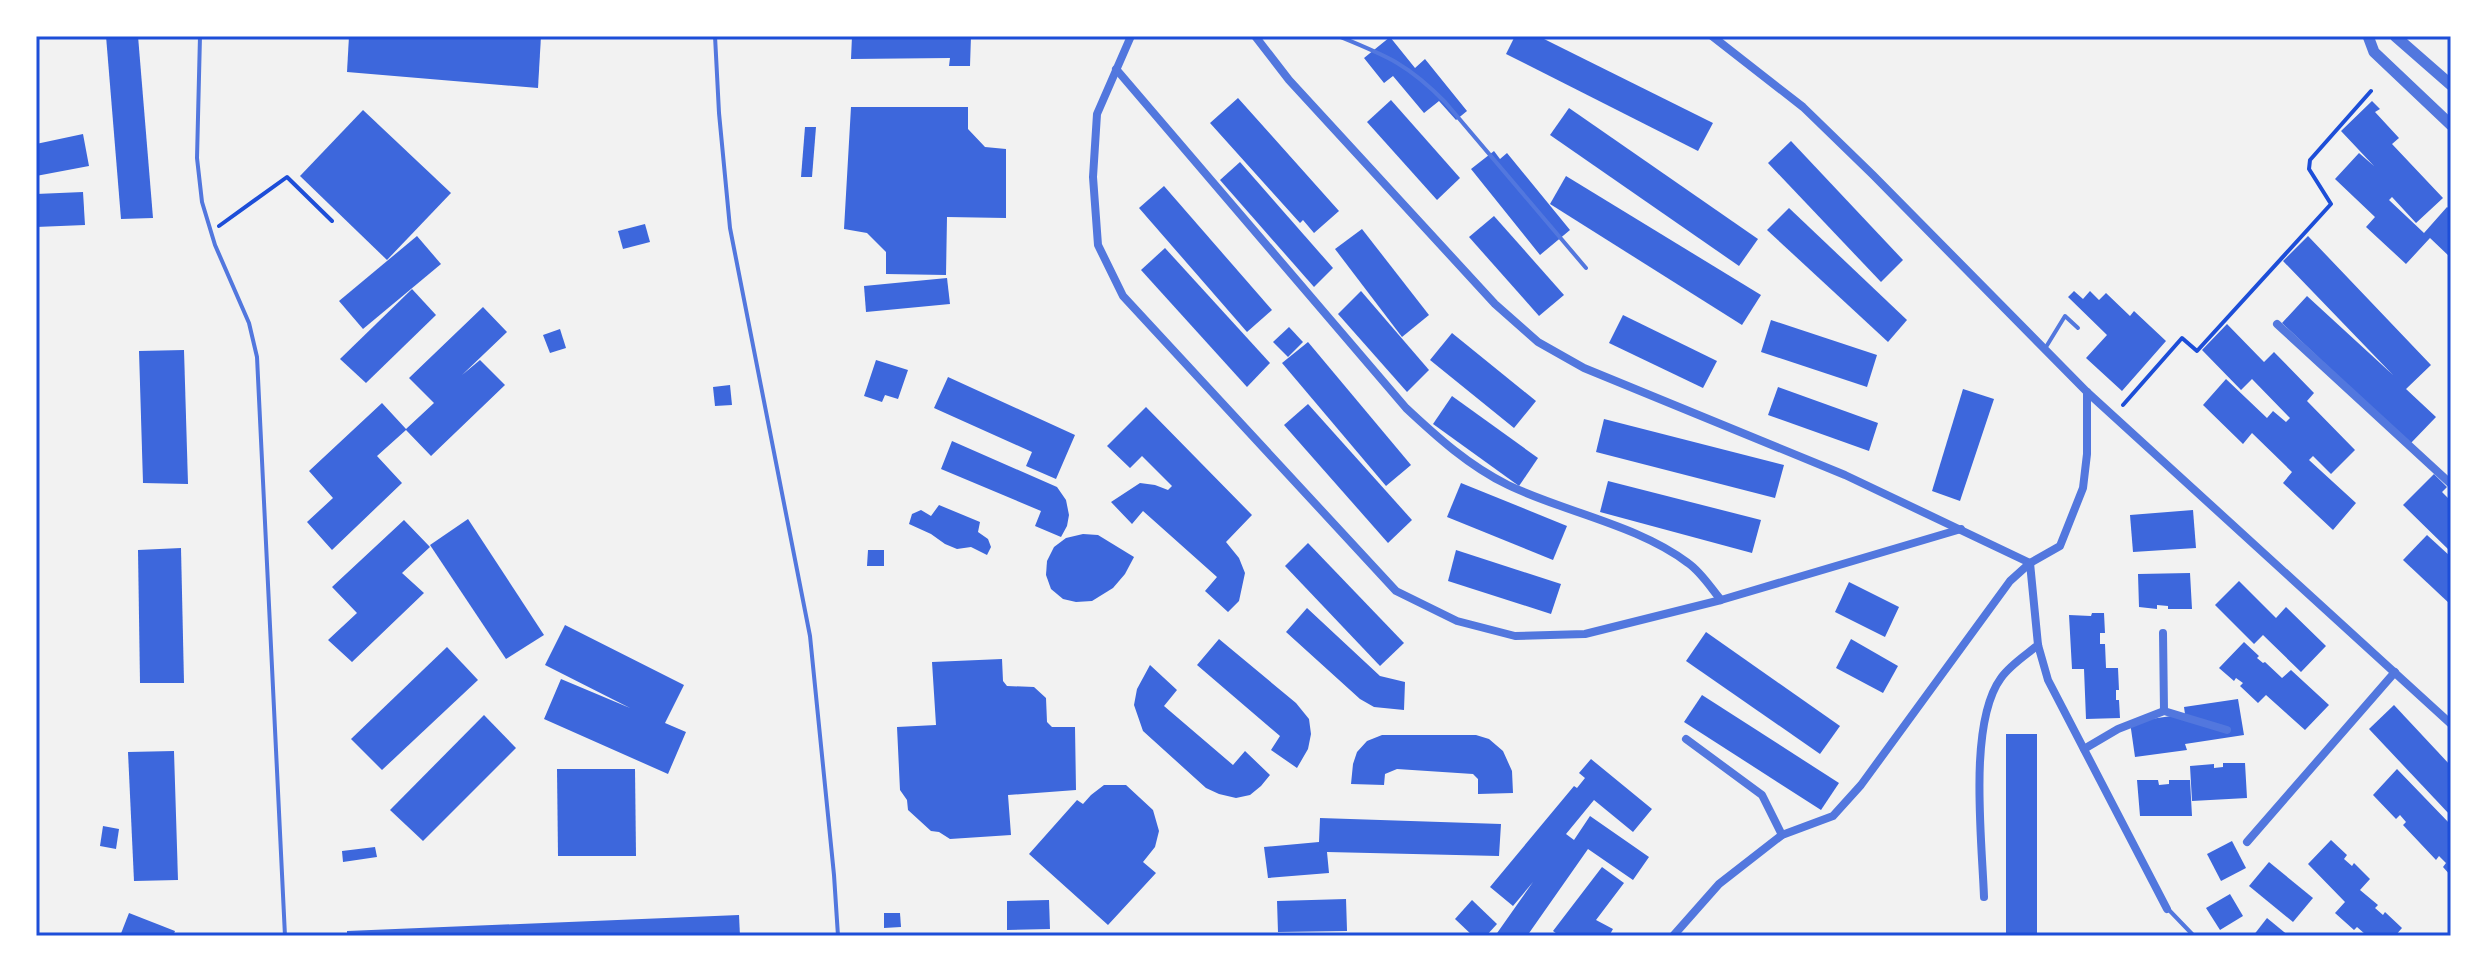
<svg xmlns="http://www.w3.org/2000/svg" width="2487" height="972" font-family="'Alegreya Sans',sans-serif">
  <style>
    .building { fill: #3d67dc }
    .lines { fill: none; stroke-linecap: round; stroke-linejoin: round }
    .path { stroke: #1d4ed8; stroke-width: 4 }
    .service { stroke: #5277de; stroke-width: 4 }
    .minor { stroke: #5277de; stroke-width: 8 }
    .tertiary { stroke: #5277de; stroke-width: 11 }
    .neatline { fill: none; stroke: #1d4ed8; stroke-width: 3 }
  </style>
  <rect width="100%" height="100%" fill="#f2f2f2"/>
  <g class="building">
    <path d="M106 36H138L153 218 121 219Z"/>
    <path d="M349 36H541L538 88 347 72Z"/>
    <path d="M852 36H971L970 66H949L950 58 851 59Z"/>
    <path d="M1515 36H1538L1713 123 1698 151 1506 54Z"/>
    <path d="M1390 37 1415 68 1425 59 1467 111 1456 120 1439 101 1424 113 1393 76 1384 83 1364 58Z"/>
    <path d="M1238 98 1339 211 1314 233 1303 220 1300 223 1210 123Z"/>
    <path d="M1391 100 1460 178 1437 200 1367 122Z"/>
    <path d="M2372 101 2380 109 2375 112 2399 138 2392 144 2443 198 2416 223 2392 197 2389 200 2424 233 2447 207 2451 210V258L2430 238 2406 264 2366 227 2375 217 2335 179 2359 153 2374 166 2341 131Z"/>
    <path d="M851 107H968V129L985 147 1006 149V218L947 217 946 275 886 274V252L867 233 844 229Z"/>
    <path d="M1569 108 1758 239 1739 266 1550 135Z"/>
    <path d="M363 110 451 193 387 260 300 176Z"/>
    <path d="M805 127H816L812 177H801Z"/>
    <path d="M83 134 89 166 36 176V144Z"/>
    <path d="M1791 141 1903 260 1881 282 1768 163Z"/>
    <path d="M1494 151 1500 159 1507 153 1570 230 1540 255 1471 169Z"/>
    <path d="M1240 162 1333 268 1314 287 1220 180Z"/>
    <path d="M1566 176 1761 295 1742 325 1550 204Z"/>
    <path d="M1164 186 1272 310 1247 332 1139 208Z"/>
    <path d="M83 192 85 225 36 227V194Z"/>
    <path d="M1789 208 1907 320 1888 342 1767 230Z"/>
    <path d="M1494 216 1564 295 1539 316 1469 237Z"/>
    <path d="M645 224 650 242 623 249 618 231Z"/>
    <path d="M1362 229 1429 315 1402 337 1335 249Z"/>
    <path d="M417 236 441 264 363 329 339 301Z"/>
    <path d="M2308 236 2431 365 2406 389 2436 417 2410 444 2282 323 2307 296 2393 375 2283 261Z"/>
    <path d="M1165 248 1270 363 1247 387 1141 270Z"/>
    <path d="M947 278 950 304 866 312 864 286Z"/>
    <path d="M412 289 436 315 366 383 340 359Z"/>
    <path d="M1361 291 1429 370 1407 392 1338 314Z"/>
    <path d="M2074 291 2083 299 2090 291 2099 300 2106 293 2130 316 2134 311 2166 341 2122 391 2086 358 2107 335 2068 297Z"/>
    <path d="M483 307 507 332 462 375 480 360 505 385 431 456 406 430 377 456 402 483 332 550 307 522 333 498 309 471 382 403 406 429 434 403 409 378Z"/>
    <path d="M1623 315 1717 361 1703 388 1609 343Z"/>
    <path d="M1771 320 1877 355 1867 387 1761 352Z"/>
    <path d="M2227 324 2264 362 2274 352 2314 393 2307 401 2355 450 2331 474 2313 456 2309 460 2356 503 2333 530 2283 483 2292 472 2252 433 2243 444 2203 405 2226 379 2267 418 2273 411 2286 422 2290 418 2252 379 2241 390 2202 350Z"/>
    <path d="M1289 327 1303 342 1288 357 1273 342Z"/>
    <path d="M560 329 566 348 550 353 543 335Z"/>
    <path d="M1452 333 1536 401 1514 428 1430 360Z"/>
    <path d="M1308 342 1411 465 1386 486 1282 363Z"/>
    <path d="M184 350 188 484 143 483 139 351Z"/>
    <path d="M876 360 908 370 898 399 885 395 882 402 864 396Z"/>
    <path d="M948 377 1075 435 1056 479 1026 466 1032 452 934 408Z"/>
    <path d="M730 385 732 405 715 406 713 387Z"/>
    <path d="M1778 387 1878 423 1869 451 1768 415Z"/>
    <path d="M1963 389 1994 399 1960 501 1932 491Z"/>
    <path d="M1452 396 1538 458 1519 486 1433 424Z"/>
    <path d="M1308 404 1412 520 1388 543 1284 425Z"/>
    <path d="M1146 407 1252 515 1226 542 1239 558 1245 573 1239 601 1228 612 1205 591 1217 577 1143 511 1132 524 1111 502 1140 483 1155 485 1168 490 1172 486 1142 456 1130 468 1107 446Z"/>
    <path d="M1604 419 1784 465 1775 498 1596 452Z"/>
    <path d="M952 441 1057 487 1066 500 1069 515 1067 526 1061 537 1035 526 1041 511 941 469Z"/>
    <path d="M2434 474 2447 487 2442 492 2451 501V552L2403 505Z"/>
    <path d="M1608 481 1761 520 1752 553 1600 512Z"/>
    <path d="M1461 483 1567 526 1553 560 1447 517Z"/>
    <path d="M939 505 980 522 978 532 988 539 991 547 987 555 971 547 957 549 945 544 931 534 909 524 912 514 921 510 931 516Z"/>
    <path d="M2193 510 2196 548 2133 552 2130 515Z"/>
    <path d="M468 519 544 635 506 659 430 545Z"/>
    <path d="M404 520 430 547 402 573 424 593 352 662 328 640 357 613 332 587Z"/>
    <path d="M1083 534 1098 535 1134 557 1125 574 1113 588 1092 601 1076 602 1063 599 1051 589 1046 575 1047 561 1054 547 1066 538Z"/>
    <path d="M2427 535 2451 557V605L2403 560Z"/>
    <path d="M1308 543 1404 643 1380 666 1285 566Z"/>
    <path d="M181 548 184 683H140L138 550Z"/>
    <path d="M868 550H884V566H867Z"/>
    <path d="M1456 550 1561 584 1551 614 1448 581Z"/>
    <path d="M2190 573 2192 609H2168V606L2157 605V609L2139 607 2138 574Z"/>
    <path d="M2239 581 2276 618 2286 607 2326 646 2301 672 2263 635 2254 644 2215 605Z"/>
    <path d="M1849 582 1899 607 1885 637 1835 612Z"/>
    <path d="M1307 608 1380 676 1405 682 1404 710 1374 707 1360 699 1286 632Z"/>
    <path d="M2092 613H2104L2105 633H2100V644H2105L2106 668H2118L2119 690H2116V700H2119L2120 718 2086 719 2084 669H2072L2069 615 2091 616Z"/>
    <path d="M565 625 684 685 665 723 686 732 668 774 544 719 561 679 630 708 545 665Z"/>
    <path d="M1706 632 1840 726 1820 754 1686 661Z"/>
    <path d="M1219 639 1296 703 1309 719 1311 734 1308 749 1297 768 1271 750 1280 736 1197 665Z"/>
    <path d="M1851 639 1898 666 1883 693 1836 668Z"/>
    <path d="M2244 642 2259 656 2257 658 2263 663 2265 662 2282 678 2291 670 2329 705 2305 730 2266 695 2258 703 2240 686 2243 683 2236 678 2234 681 2219 668Z"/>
    <path d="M447 647 478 680 382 770 351 739Z"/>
    <path d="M1002 659 1003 681 1007 686 1034 687 1046 698 1047 722 1052 727H1075L1076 790 1008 795 1011 835 950 839 939 832 931 831 908 810 907 800 900 790 897 727 936 725 932 662Z"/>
    <path d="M1150 665 1177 690 1164 706 1233 765 1245 751 1270 775 1261 786 1250 795 1236 798 1219 794 1206 788 1143 731 1134 705 1137 689Z"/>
    <path d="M1702 695 1839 783 1821 810 1684 722Z"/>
    <path d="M2238 699 2244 735 2185 744 2187 750 2135 757 2130 722 2185 714 2184 707Z"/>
    <path d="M2394 705 2451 766V816L2369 729Z"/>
    <path d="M484 715 516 748 423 841 390 810Z"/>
    <rect x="2006" y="734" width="31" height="202"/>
    <path d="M1382 735H1476L1489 739 1503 751 1512 771 1513 793 1478 794V779L1473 774 1397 769 1385 774 1384 785 1351 784 1353 764 1357 752 1367 741Z"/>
    <path d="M174 751 178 880 134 881 128 752Z"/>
    <path d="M1591 759 1652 809 1633 832 1594 800 1566 834 1574 840 1590 816 1649 857 1633 880 1588 849 1527 936H1495L1533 882 1513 906 1490 887 1574 786 1577 788 1585 778 1579 773Z"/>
    <path d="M2223 763H2245L2247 798 2192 801 2190 766 2214 764V768L2223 767Z"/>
    <path d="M557 769H635L636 856H558Z"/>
    <path d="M2397 769 2451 825V876L2443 867 2446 863 2439 856 2436 860 2403 825 2406 822 2400 815 2396 819 2373 795Z"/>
    <path d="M2137 780H2158L2159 785 2169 784V780H2190L2192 816H2140Z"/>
    <path d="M1104 785H1126L1153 810 1159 831 1155 847 1143 862 1156 873 1108 925 1029 854 1077 800 1083 804 1091 795Z"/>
    <path d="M1320 818 1501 824 1499 856 1327 852 1329 873 1268 878 1264 847 1319 842Z"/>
    <path d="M103 826 119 829 116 849 100 846Z"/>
    <path d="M2331 840 2347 855 2344 859 2352 866 2354 863 2370 879 2360 890 2378 905 2375 908 2383 915 2385 912 2402 928 2395 936H2363L2365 934 2357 927 2354 930 2335 913 2345 902 2308 864Z"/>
    <path d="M2232 841 2246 868 2221 881 2207 854Z"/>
    <path d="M375 847 377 857 343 862 342 851Z"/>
    <path d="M2269 862 2313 898 2293 922 2249 886Z"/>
    <path d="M1602 867 1624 883 1596 920 1613 929 1609 936H1560L1553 931Z"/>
    <path d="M2230 894 2243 916 2220 930 2206 908Z"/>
    <path d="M1346 899 1347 931 1278 932 1277 901Z"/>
    <path d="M1049 900 1050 929 1007 930V901Z"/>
    <path d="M1472 900 1497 924 1486 936H1473L1455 919Z"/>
    <path d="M129 913 175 931 173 936H120Z"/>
    <path d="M884 913H900L901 927 884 928Z"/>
    <path d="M739 915 740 936H347V931Z"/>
    <path d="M2267 918 2289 936H2253Z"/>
  </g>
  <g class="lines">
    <g class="path">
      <path d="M219 226 287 177 332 221"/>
      <path d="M2123 405 2182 338 2197 351 2331 204 2309 169 2310 160 2371 91"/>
    </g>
    <g class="service">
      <path d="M200 36 197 158 202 202 215 245 249 323 257 357 285 936"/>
      <path d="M715 36 719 113 730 228 810 636 834 875 838 936"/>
      <path d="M1338 36C1387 56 1408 64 1445 102L1586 268"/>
      <path d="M2046 347 2065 316 2078 328"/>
      <path d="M2169 910 2194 936"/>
    </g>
    <g class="minor">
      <path d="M1131 36 1097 114 1093 177 1098 245 1123 296 1396 591 1457 621 1515 636 1585 634 1721 600 1961 529"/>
      <path d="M1255 36 1289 80 1495 304 1538 342 1584 368 1845 475 2030 563 2060 546 2083 488 2087 454V392"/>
      <path d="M1712 36 1803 107 1873 175 2087 392 2451 724"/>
      <path d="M1116 69 1406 408C1437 437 1469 466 1508 485 1564 512 1638 525 1688 563 1701 572 1711 588 1721 600"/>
      <path d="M2277 324 2451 484"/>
      <path d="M2030 563 2038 645 2048 680 2167 909"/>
      <path d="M2163 633 2164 711"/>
      <path d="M1686 739 1762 795 1782 835"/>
      <path d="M2084 749 2118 729 2164 711 2227 730"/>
      <path d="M2247 842 2395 672"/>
      <path d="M1984 897C1982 840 1968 723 2001 678 2010 665 2026 655 2038 645"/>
      <path d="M1673 936 1719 884 1782 835 1833 816 1861 785 2010 581 2030 563"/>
    </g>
    <g class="tertiary">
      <path d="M2368 36 2374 52 2451 125"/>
      <path d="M2395 36 2451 85"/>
    </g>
  </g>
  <rect width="2487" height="972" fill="none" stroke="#ffffff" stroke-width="76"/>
  <rect x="38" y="38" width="2411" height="896" class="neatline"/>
</svg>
